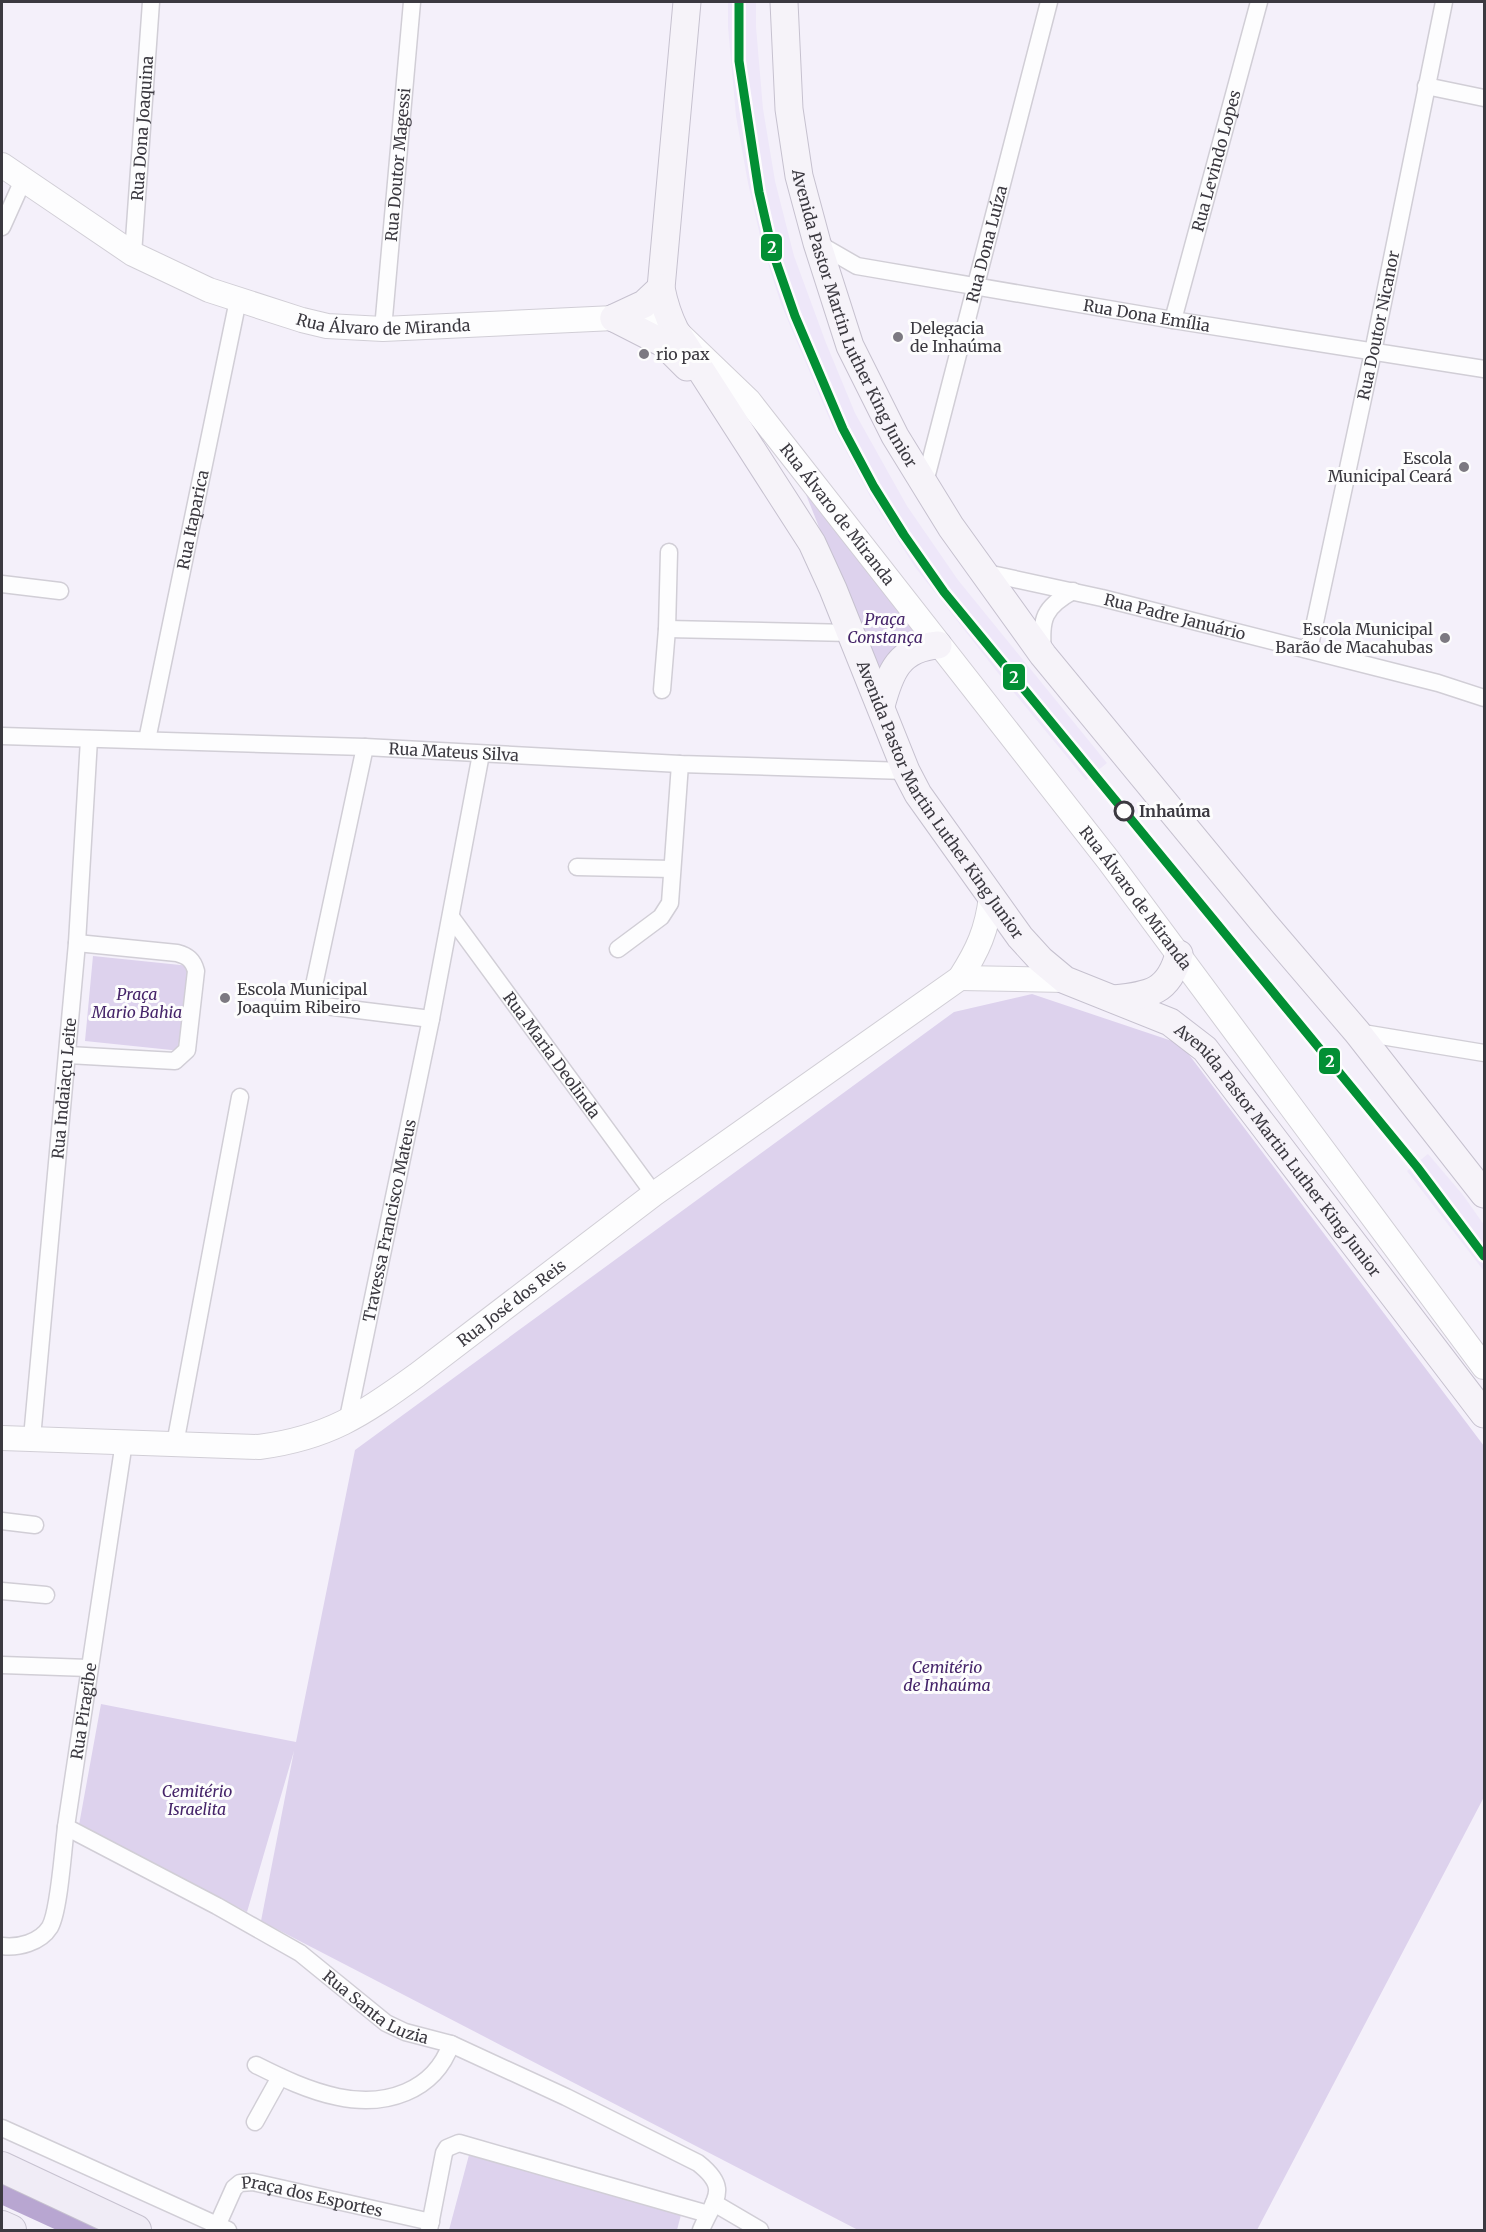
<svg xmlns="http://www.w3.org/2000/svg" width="1486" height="2232" font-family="Merriweather,serif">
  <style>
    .built { fill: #eee7f9 }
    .green { fill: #ddd2ed }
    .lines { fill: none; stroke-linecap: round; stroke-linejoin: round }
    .river { stroke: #b8a6d1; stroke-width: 27 }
    .street-casing { stroke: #d1ced6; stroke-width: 19 }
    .secondary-casing { stroke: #d1ced6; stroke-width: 26 }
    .primary-casing { stroke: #c6c1cf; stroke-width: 29 }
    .highway-casing { stroke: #c6c1cf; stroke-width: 32 }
    .street { stroke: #fdfdfe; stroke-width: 16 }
    .secondary { stroke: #fdfdfe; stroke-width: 24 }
    .primary { stroke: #f6f3f9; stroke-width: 27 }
    .highway { stroke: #f0ecf6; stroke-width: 30 }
    .metro-1-casing { stroke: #fdfdfd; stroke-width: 14 }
    .metro-1 { stroke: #028f34; stroke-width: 9 }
    .poi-dot { fill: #7c7981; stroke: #fdfdfd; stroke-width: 2 }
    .stop-dot { fill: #fdfdfd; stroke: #3b3940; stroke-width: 3 }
    .labels { text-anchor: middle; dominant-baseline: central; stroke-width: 6; stroke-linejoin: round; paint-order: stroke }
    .street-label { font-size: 16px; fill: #3b3940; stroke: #fdfdfd }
    .poi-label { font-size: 16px; fill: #3b3940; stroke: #fdfdfd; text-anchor: start }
    .park-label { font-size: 16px; font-style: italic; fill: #452469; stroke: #fdfdfd }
    .stop-label { font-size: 16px; font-weight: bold; fill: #3b3940; stroke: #fdfdfd; text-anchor: start }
    .line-badge { stroke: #fdfdfd; stroke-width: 2 }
    .badge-label { font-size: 16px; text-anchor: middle; font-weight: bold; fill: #fff }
  </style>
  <rect width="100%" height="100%" fill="#f4f0fa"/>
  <g class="built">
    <path d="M728 2H756V27L763 109 775 181 794 256 826 343 855 413 907 506 958 580 1107 763 1086 780 1002 678 915 567 871 498 832 425 781 304 762 244 748 183 736 116 728 27Z"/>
    <path d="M1428 1154 1463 1195 1484 1225V1271L1407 1171Z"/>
  </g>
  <g class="green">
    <path d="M801 482 921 636 878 675Z"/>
    <path d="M93 956 190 966 181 1051 85 1041Z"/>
    <path d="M1032 994 1181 1044 1484 1446V1797L1257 2230H858L261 1921 294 1751 247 1912 79 1825 101 1704 296 1742 355 1450 954 1012Z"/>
    <path d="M469 2155 682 2211 677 2230H449Z"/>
  </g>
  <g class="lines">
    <path class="river" d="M2 2190 89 2230"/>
    <g class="street-casing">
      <g id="street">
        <path d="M1426 86 1484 98"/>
        <path d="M2 227 24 178"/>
        <path id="s1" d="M817 243 857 266 1173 320 1484 369"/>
        <path id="s2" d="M133 254 151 2"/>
        <path id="s3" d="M1173 320 1259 2"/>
        <path id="s4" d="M383 329 412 2"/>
        <path id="s5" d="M924 486 1049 2"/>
        <path id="s6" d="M982 572 1102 598 1438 683 1484 698"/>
        <path d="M2 584 60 591"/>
        <path d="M667 629 851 633"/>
        <path id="s7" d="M1309 650 1373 352 1444 2"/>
        <path d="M1043 651C1040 619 1044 607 1073 591"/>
        <path d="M662 690 667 629 669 552"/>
        <path id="s8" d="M2 736 365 747 680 764 906 771"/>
        <path id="s9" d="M147 740 238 300"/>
        <path d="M577 867 672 869"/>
        <path id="s10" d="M451 917 654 1194"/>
        <path d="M618 949 661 917 670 903 680 764"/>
        <path d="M284 1001 431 1019"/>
        <path d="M310 1004 365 747"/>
        <path d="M1357 1032 1484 1053"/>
        <path d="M68 1055 175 1061 187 1050 196 971C193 960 188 956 177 953L77 943"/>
        <path id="s11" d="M347 1423 431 1019 481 754"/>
        <path id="s12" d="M32 1438 77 943 89 739"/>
        <path d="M175 1444 240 1097"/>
        <path d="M2 1521 35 1525"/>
        <path d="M2 1591 46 1595"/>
        <path d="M2 1665 89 1668"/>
        <path id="s13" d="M66 1827 217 1906 300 1953 386 2023 405 2032 451 2044 566 2097 698 2163C731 2189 714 2199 701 2230"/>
        <path id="s14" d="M2 1946C18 1948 40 1943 50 1927 60 1909 63 1844 67 1820 86 1694 105 1568 124 1442"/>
        <path d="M256 2065C282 2078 309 2091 338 2097 385 2107 434 2092 451 2044"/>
        <path d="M255 2122 280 2077"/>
        <path d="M2 2128 228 2230"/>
        <path d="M714 2203 760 2230"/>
        <path id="s15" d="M217 2226 234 2188 240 2183 253 2182 431 2222"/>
        <path d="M429 2230 444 2153 447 2148 459 2143 708 2214"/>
      </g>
    </g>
    <g class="secondary-casing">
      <g id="secondary">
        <path id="s16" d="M2 165 133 254 209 290 302 320 327 326 383 329 614 318 644 320 675 330 749 401 1109 861 1484 1367"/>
        <path d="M960 978 1065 980"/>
        <path id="s17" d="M2 1438 259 1447C328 1438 362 1415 417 1375L654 1194 960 978C978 950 987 930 991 897"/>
      </g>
    </g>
    <g class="primary-casing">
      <g id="primary">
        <path id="s18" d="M687 2 661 288C664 303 668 316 675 330L812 543 833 589 906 771 918 794 1020 937 1041 960 1065 980 1170 1022 1205 1049 1484 1414"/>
        <path id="s19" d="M784 2 789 109 799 176 817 243 850 346 895 436 951 527 1043 655 1263 922 1357 1032 1484 1194"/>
        <path d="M614 318 663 343 687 367"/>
        <path d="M614 318 644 304 661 288"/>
        <path d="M881 706C890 672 899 648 938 645"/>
        <path d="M1114 999C1150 995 1169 992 1179 954"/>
      </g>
    </g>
    <g class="highway-casing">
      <g id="highway">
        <path d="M2 2167 136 2230"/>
        <path d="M2 2226 11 2230"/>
      </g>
    </g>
    <use href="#street" class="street"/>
    <use href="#secondary" class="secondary"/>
    <use href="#primary" class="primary"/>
    <use href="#highway" class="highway"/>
    <g class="metro-1-casing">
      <path id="metro-1" d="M739 2V61L759 192 773 253 795 316 843 429 874 487 904 535 944 592 1417 1167 1484 1256"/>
    </g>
    <use href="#metro-1" class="metro-1"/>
  </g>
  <g class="poi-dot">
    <circle cx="898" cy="337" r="6"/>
    <circle cx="644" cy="354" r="6"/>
    <circle cx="1464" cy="467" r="6"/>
    <circle cx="1445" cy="638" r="6"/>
    <circle cx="225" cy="998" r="6"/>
  </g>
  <circle class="stop-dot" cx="1124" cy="811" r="9"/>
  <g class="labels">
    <g class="street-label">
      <text stroke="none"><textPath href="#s2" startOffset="126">Rua Dona Joaquina</textPath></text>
      <text stroke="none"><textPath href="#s3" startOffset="165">Rua Levindo Lopes</textPath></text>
      <text stroke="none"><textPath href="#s4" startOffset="165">Rua Doutor Magessi</textPath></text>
      <text stroke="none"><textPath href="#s5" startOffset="250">Rua Dona Luíza</textPath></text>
      <text stroke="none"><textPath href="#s1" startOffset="340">Rua Dona Emília</textPath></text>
      <text stroke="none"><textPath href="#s19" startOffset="328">Avenida Pastor Martin Luther King Junior</textPath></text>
      <text stroke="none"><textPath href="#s16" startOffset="422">Rua Álvaro de Miranda</textPath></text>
      <text stroke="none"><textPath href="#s7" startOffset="332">Rua Doutor Nicanor</textPath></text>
      <text stroke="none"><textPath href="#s16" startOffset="962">Rua Álvaro de Miranda</textPath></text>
      <text stroke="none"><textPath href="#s9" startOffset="225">Rua Itaparica</textPath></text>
      <text stroke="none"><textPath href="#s6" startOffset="198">Rua Padre Januário</textPath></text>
      <text stroke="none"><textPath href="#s8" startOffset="452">Rua Mateus Silva</textPath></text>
      <text stroke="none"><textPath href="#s18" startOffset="873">Avenida Pastor Martin Luther King Junior</textPath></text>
      <text stroke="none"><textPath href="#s16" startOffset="1448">Rua Álvaro de Miranda</textPath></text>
      <text stroke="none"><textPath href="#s10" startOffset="171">Rua Maria Deolinda</textPath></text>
      <text stroke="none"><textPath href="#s12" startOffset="351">Rua Indaiaçu Leite</textPath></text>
      <text stroke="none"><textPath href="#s18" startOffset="1377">Avenida Pastor Martin Luther King Junior</textPath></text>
      <text stroke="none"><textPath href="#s11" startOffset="207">Travessa Francisco Mateus</textPath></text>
      <text stroke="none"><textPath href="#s17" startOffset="552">Rua José dos Reis</textPath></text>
      <text stroke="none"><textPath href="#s14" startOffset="273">Rua Piragibe</textPath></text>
      <text stroke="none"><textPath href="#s13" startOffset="360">Rua Santa Luzia</textPath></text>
      <text stroke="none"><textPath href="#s15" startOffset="123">Praça dos Esportes</textPath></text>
    </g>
    <g class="poi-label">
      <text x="910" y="328">Delegacia<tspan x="910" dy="18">de Inhaúma</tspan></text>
      <text x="656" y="354">rio pax</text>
      <text x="1452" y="458" text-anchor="end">Escola<tspan x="1452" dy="18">Municipal Ceará</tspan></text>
      <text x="1433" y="629" text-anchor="end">Escola Municipal<tspan x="1433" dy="18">Barão de Macahubas</tspan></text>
      <text x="237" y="989">Escola Municipal<tspan x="237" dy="18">Joaquim Ribeiro</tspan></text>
    </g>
    <g class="park-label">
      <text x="885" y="619">Praça<tspan x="885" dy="18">Constança</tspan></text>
      <text x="137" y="994">Praça<tspan x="137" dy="18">Mario Bahia</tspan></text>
      <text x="947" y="1667">Cemitério<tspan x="947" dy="18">de Inhaúma</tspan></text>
      <text x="197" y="1791">Cemitério<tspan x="197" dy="18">Israelita</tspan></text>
    </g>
    <g class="stop-label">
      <text x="1139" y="811">Inhaúma</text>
    </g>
  </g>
  <g class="line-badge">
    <rect x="760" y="233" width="23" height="29" rx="6" fill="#028f34"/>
    <rect x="1002" y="663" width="24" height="28" rx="6" fill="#028f34"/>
    <rect x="1318" y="1047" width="23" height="28" rx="6" fill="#028f34"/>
  </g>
  <g class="badge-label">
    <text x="772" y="253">2</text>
    <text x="1014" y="683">2</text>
    <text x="1330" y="1067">2</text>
  </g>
  <rect width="1486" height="2232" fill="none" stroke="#3b3940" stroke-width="6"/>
</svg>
